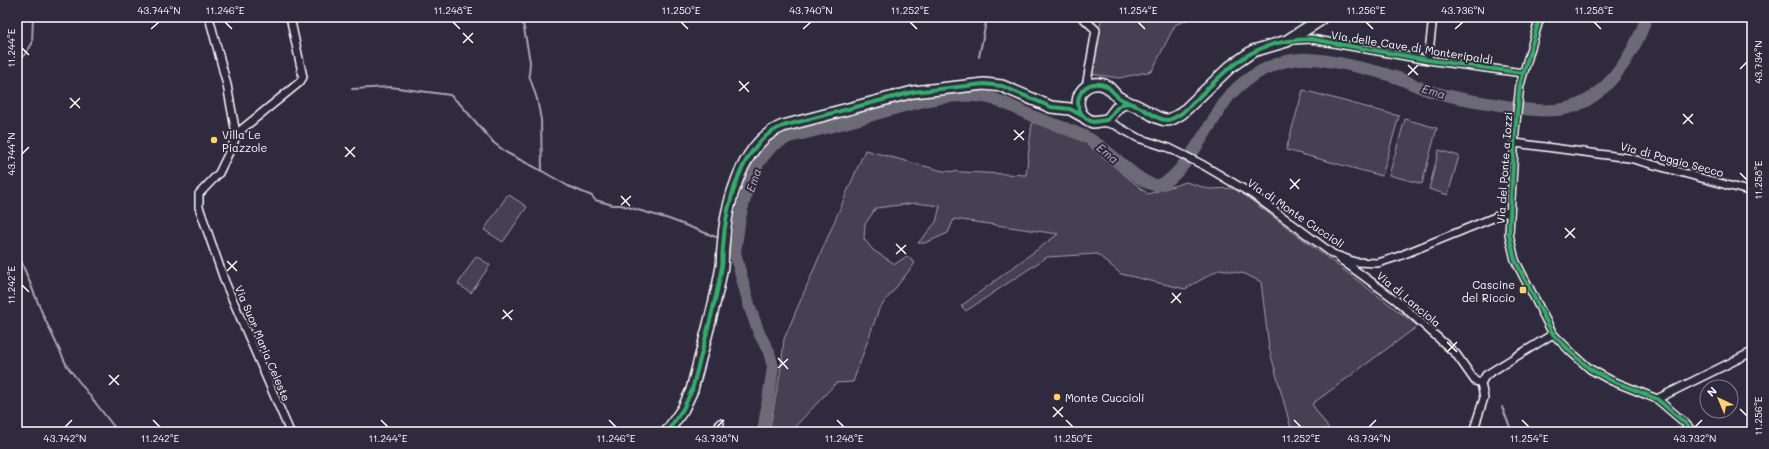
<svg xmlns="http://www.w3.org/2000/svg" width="1769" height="449" font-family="Mali,sans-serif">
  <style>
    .green { fill: #464152; stroke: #a2a0a8 }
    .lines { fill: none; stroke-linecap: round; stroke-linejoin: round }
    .stream { stroke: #a7a6ad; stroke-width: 2 }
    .river { stroke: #6d6a77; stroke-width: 12 }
    .street-casing { stroke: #fff; stroke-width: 10 }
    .secondary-casing { stroke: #fff; stroke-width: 14 }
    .street { stroke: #2f2a3d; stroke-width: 7 }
    .secondary { stroke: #2f2a3d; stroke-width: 11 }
    .cycleway-casing { stroke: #2f2a3d; stroke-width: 6 }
    .cycleway { stroke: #2db169; stroke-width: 4 }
    .ticks { fill: none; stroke: #fff; stroke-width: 1.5 }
    .poi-dot { fill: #ffd166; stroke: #2f2a3d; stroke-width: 1.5 }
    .labels { text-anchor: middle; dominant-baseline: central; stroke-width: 4; stroke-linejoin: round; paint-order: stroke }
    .street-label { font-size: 11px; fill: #fff; stroke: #2f2a3d }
    .poi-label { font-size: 11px; fill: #fff; stroke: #2f2a3d; text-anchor: start }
    .water-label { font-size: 12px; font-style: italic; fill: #b6b4bb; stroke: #2f2a3d }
    .neatline { fill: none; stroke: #fff; stroke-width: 1.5 }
    .ticks-label { font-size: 10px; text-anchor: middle; fill: #fff }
  </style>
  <rect width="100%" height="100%" fill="#2f2a3d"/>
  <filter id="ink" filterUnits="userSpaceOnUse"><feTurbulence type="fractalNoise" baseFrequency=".025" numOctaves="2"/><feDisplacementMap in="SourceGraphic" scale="8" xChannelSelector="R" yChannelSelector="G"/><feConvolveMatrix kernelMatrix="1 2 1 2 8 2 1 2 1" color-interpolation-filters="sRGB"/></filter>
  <g filter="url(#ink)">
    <g class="green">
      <path d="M1102 17H1194L1175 25 1152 71 1119 78 1092 74 1090 65Z"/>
      <path d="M1303 90 1399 116 1382 176 1286 150Z"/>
      <path d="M1405 119 1437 128 1422 184 1389 175Z"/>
      <path d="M1032 122 1080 138 1148 194 1186 182 1209 189 1235 188 1418 326 1312 404 1331 432H1292L1269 348 1261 282 1245 274 1220 269 1185 289 1121 274 1097 254 1047 257 966 311 961 306 1058 234 954 219 948 233 925 243H918L936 222 940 206 915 203 876 208 865 224 864 239 873 250 895 264 907 256 915 263 879 309 853 382 836 383 790 432H769L781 368 784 339 865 150 943 171 1026 175Z"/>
      <path d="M1439 150 1459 156 1448 195 1429 189Z"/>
      <path d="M508 194 527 207 503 242 484 230Z"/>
      <path d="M476 256 490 265 471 293 458 284Z"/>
    </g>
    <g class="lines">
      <g class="stream">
        <path d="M522 17 530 62 529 75 537 99 541 120 542 171"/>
        <path d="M979 57 987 17"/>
        <path d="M17 65 32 44 33 17"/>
        <path d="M352 89 390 87 450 95 461 105 494 143 507 153 542 171 568 186 592 196 595 200 613 205H621L669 219 716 237"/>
        <path d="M973 96 974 89"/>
        <path d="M729 239 737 240"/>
        <path d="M17 251 43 315 67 366 118 432"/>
        <path d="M1502 407 1512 432"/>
      </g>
      <path class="river" d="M763 432 773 367 769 352 759 333 750 308 735 253 740 217 749 184 759 162 772 146 789 137C811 132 834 126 856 120 894 109 950 89 989 98 1005 101 1019 111 1035 117 1052 124 1069 129 1086 137 1106 145 1137 183 1155 185 1179 188 1216 111 1230 95 1247 76 1274 61 1300 59 1321 57 1378 71 1398 78 1409 82 1419 88 1430 91 1451 97 1473 101 1494 104 1517 108 1540 113 1564 109 1605 102 1634 54 1647 17"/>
      <g class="street-casing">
        <g id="street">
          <path d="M209 17 227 85 236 134 234 142 219 173 199 194V207L225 282 290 432"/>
          <path d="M1082 17 1096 30 1086 87"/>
          <path d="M1540 17 1520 85 1515 131 1509 234 1515 260 1553 334 1572 353 1590 369 1610 380 1657 399 1684 422 1693 432"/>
          <path d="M1292 40 1311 39 1428 60 1523 73"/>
          <path d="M1428 60 1433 17"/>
          <path d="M1103 122 1115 125 1138 138 1169 148 1203 165 1252 194 1333 254 1355 262 1378 263 1397 257 1510 211"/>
          <path d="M236 134 300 82 303 77 290 17"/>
          <path d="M1515 143 1629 158 1752 192"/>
          <path d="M1340 259 1396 300 1456 354 1475 381 1481 383"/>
          <path d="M1657 399 1752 352"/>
          <path d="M717 432 720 423"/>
          <path d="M1473 432 1484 398 1481 383 1486 375 1553 334"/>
        </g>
      </g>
      <g class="secondary-casing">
        <g id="secondary">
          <path d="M1136 106C1131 104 1125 101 1119 98 1112 93 1110 85 1100 84 1076 81 1069 114 1093 122L1107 120C1112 116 1114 110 1119 106 1134 95 1152 121 1168 120 1173 119 1177 116 1182 113L1230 67 1253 51 1287 41 1320 20"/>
          <path d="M667 432 683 409 692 390C702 349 715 308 722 266 723 260 722 254 723 248 725 207 741 142 783 126L913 92 984 84 1002 86 1051 107 1070 109 1081 115"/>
        </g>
      </g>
      <use href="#street" class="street"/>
      <use href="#secondary" class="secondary"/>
      <g class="cycleway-casing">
        <g id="cycleway">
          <path d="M1540 17 1520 85 1515 131 1509 234 1515 260 1553 334 1572 353 1590 369 1610 380 1657 399 1684 422 1693 432"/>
          <path d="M1136 106C1131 104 1125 101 1119 98 1112 93 1110 85 1100 84 1076 81 1069 114 1093 122L1107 120C1112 116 1114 110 1119 106 1134 95 1152 121 1168 120 1173 119 1177 116 1182 113 1226 73 1245 40 1311 39L1428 60 1523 73"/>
          <path d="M667 432 683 409 692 390C702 349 715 308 722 266 723 260 722 254 723 248 725 207 741 142 783 126L913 92 984 84 1002 86 1051 107 1070 109 1081 115"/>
        </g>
      </g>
      <use href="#cycleway" class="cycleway"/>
    </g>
  </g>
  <path class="ticks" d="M225 22 232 29M453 22 460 29M681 22 688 29M910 22 917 29M1138 22 1145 29M1366 22 1373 29M1594 22 1601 29M151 29 159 22M803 29 811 22M1455 29 1463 22M463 33 473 43M463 43 473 33M22 48 29 55M1408 65 1418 75M1740 69 1747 62M1408 75 1418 65M739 81 749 92M739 91 749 82M70 98 80 108M70 108 80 98M1683 114 1693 124M1683 124 1693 114M1014 130 1024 140M1014 140 1024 131M345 147 355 157M22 154 29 147M345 157 355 147M1740 173 1747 180M1290 179 1299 189M1290 189 1300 179M621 196 630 206M621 205 631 196M1565 228 1575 238M1565 238 1575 228M896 244 906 254M896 254 906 245M227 261 237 271M227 271 237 261M22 285 29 292M1172 293 1181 303M1171 303 1181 293M503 310 512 320M502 319 513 310M1447 342 1457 352M1447 352 1457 342M778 358 788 369M778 368 788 359M109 375 119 385M109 385 119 375M1053 407 1063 417M1740 409 1747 416M1053 417 1063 407M153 420 160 427M381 420 388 427M609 420 616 427M837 420 844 427M1066 420 1073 427M1294 420 1301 427M1522 420 1529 427M65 427 72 420M717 427 724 420M1369 427 1376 420M1695 427 1702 420"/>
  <g class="poi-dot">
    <circle cx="214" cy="140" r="4"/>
    <rect x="1519" y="286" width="8" height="8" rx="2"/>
    <circle cx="1057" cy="397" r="4"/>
  </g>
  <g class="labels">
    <g class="street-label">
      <text transform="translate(1412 47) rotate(9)">Via delle Cave di Monteripaldi</text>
      <text transform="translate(1672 159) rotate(15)">Via di Poggio Secco</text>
      <text transform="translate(1504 168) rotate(-86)">Via del Ponte a Iozzi</text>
      <text transform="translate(1296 213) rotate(34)">Via di Monte Cuccioli</text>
      <text transform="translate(1409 299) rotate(40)">Via di Lanciola</text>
      <text transform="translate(263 343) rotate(67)">Via Suor Maria Celeste</text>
    </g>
    <g class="poi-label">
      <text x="222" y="134">Villa Le<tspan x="222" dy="13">Piazzole</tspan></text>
      <text x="1515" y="284" text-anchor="end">Cascine<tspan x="1515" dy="13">del Riccio</tspan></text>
      <text x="1065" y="397">Monte Cuccioli</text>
    </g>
    <g class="water-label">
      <text transform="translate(1434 91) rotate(17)">Ema</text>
      <text transform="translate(1108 153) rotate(39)">Ema</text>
      <text transform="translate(753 180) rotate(-72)">Ema</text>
    </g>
  </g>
  <rect width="1769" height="449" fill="none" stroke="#2f2a3d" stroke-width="44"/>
  <g transform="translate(1719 399) rotate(316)"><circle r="19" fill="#2f2a3d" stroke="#827f8b"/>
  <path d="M0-3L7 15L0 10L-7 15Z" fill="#ffd166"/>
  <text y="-6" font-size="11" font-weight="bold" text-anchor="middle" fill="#ffffff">N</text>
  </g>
  <rect x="22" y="22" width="1725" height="405" class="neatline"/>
  <g class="ticks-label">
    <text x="159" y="14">43.744°N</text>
    <text x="225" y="14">11.246°E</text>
    <text x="453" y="14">11.248°E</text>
    <text x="681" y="14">11.250°E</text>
    <text x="811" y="14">43.740°N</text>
    <text x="910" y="14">11.252°E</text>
    <text x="1138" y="14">11.254°E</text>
    <text x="1366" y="14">11.256°E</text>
    <text x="1463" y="14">43.736°N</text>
    <text x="1594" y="14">11.258°E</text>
    <text transform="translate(11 48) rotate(-90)" y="4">11.244°E</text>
    <text transform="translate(1758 62) rotate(-90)" y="4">43.734°N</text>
    <text transform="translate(11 154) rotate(-90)" y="4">43.744°N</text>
    <text transform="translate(1758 180) rotate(-90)" y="4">11.258°E</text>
    <text transform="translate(11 285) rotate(-90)" y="4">11.242°E</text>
    <text transform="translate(1758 416) rotate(-90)" y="4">11.256°E</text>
    <text x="65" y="442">43.742°N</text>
    <text x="160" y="442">11.242°E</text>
    <text x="388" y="442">11.244°E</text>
    <text x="616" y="442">11.246°E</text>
    <text x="717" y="442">43.738°N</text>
    <text x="844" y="442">11.248°E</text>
    <text x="1073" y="442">11.250°E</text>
    <text x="1301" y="442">11.252°E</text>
    <text x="1369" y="442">43.734°N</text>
    <text x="1529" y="442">11.254°E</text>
    <text x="1695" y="442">43.732°N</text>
  </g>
</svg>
